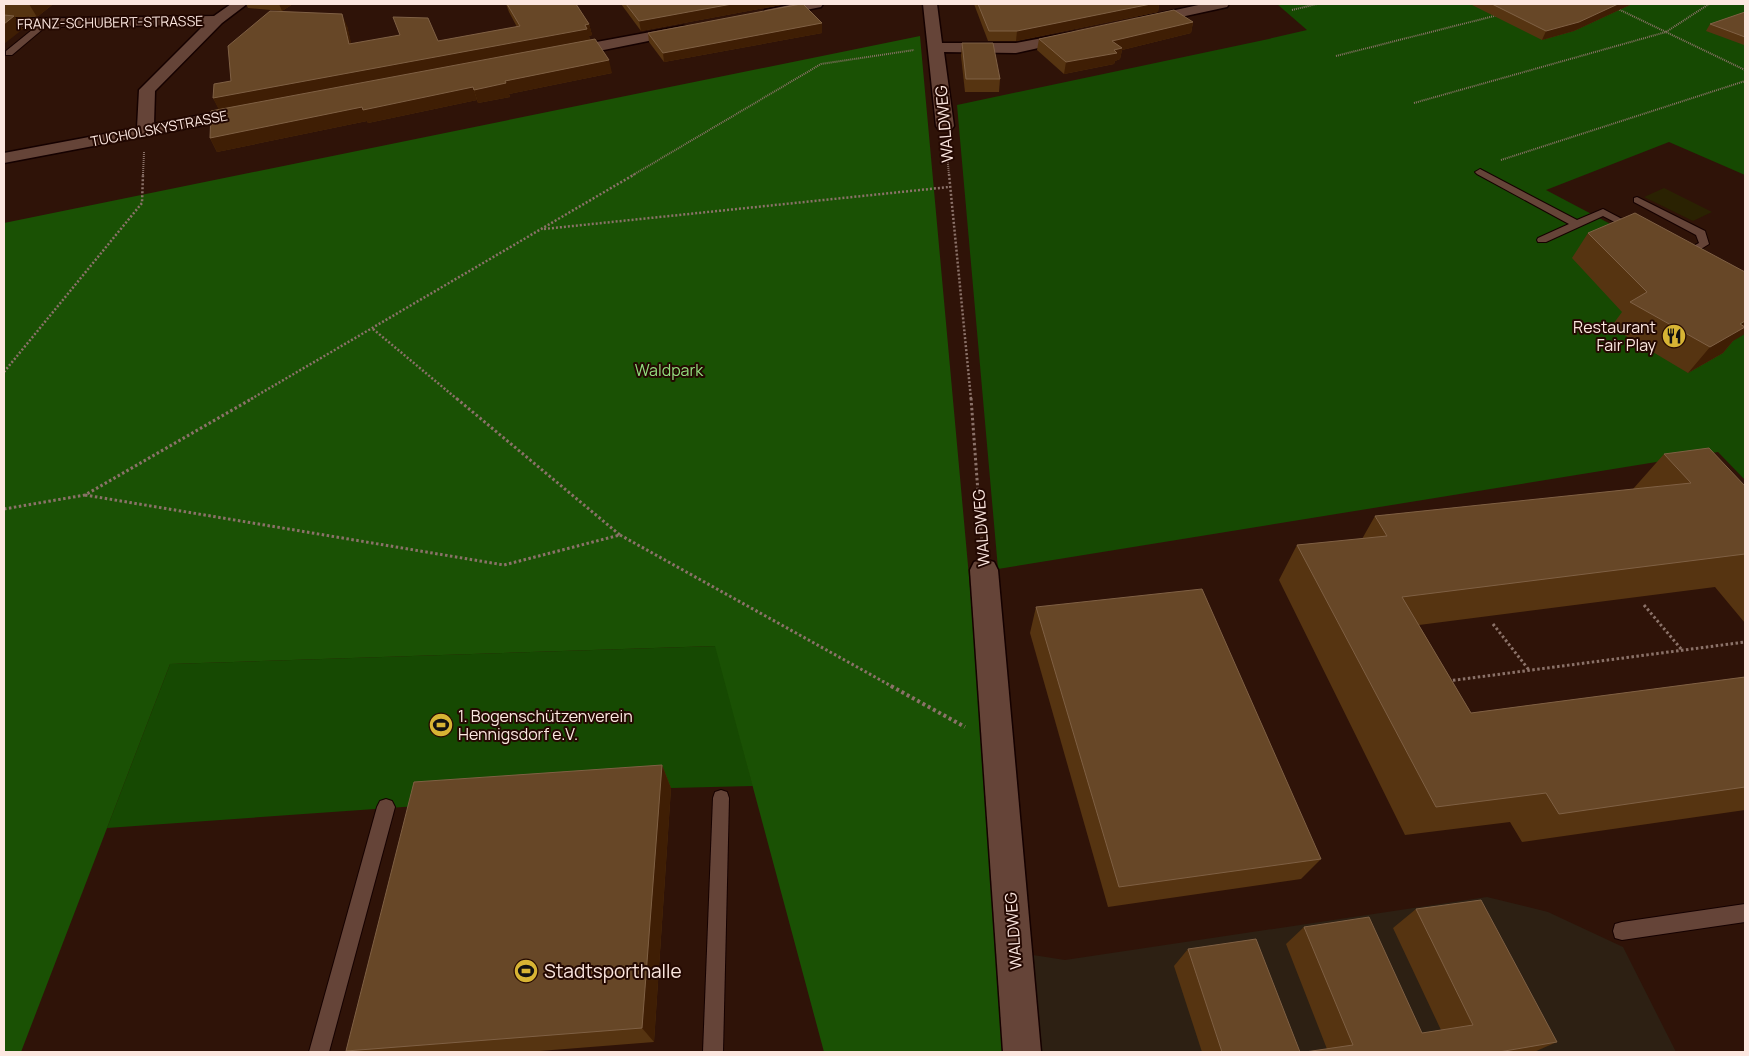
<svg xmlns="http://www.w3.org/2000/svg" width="1749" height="1056" font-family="Manrope,sans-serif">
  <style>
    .education { fill: #2d2013 }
    .green { fill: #164902 }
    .forest { fill: #1a5104 }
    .sand { fill: #2a2202 }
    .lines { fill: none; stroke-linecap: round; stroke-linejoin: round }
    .lane-casing { stroke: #150100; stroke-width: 2 }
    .street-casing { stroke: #150100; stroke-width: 3 }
    .path-far3 { stroke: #8b7269; stroke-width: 2; stroke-dasharray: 1 1; stroke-linecap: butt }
    .path-far2 { stroke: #8b7269; stroke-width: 2.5; stroke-dasharray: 2 2; stroke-linecap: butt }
    .path-far1 { stroke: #8b7269; stroke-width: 3; stroke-dasharray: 2.5 2.5; stroke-linecap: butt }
    .path { stroke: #8b7269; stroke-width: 4; stroke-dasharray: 3 3; stroke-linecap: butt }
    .lane { fill: #654438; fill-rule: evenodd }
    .street { fill: #654438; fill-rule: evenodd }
    .wall { fill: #563411 }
    .shaded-wall { fill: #3f1e04 }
    .building { fill: #674727; stroke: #7f6044 }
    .labels { text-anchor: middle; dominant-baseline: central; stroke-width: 4; stroke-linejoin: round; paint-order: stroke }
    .far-street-label { font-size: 14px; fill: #fce7e0; stroke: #240902 }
    .street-label { font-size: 16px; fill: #fce7e0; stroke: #240902 }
    .poi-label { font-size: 16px; fill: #fce7e0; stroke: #240902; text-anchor: end }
    .park-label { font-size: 16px; fill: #93de7f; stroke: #240902 }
    .near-poi-label { font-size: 19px; fill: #fce7e0; stroke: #240902; text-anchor: start }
  </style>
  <rect width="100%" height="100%" fill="#2f1308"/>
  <path class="education" d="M1487 897 1548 912 1623 947 1676 1052H1041L1033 955 1065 960Z"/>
  <g class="green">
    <path d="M1277 4H1745V175L1669 142 1546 190 1745 295V480L1718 452 998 569 957 105 1264 40 1307 30Z"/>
    <path d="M716 646 753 786 671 788 107 828 170 664Z"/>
  </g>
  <path class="forest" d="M920 36 987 775 1006 1052H824L715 646 170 664 21 1052H4V223Z"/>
  <path class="sand" d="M1664 188 1712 212 1693 221 1644 197Z"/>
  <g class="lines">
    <g class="lane-casing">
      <g id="lane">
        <path d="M43 21 50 23 12 55H6V51Z"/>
        <path d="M1480 169 1577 220 1603 209 1639 228 1638 230H1630L1603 216 1546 242H1538L1537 240 1538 238 1569 224 1477 174 1475 172Z"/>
        <path d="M1637 197 1705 231 1709 244 1688 257H1680L1679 255 1680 253 1699 243 1696 235 1634 202V198Z"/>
        <path d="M721 790 727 792 729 798 723 1052H703L713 798 715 792Z"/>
        <path d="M386 799 392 801 395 807 329 1052H309L377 807 380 801Z"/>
        <path d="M1745 904V922L1622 940 1615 938 1613 931 1615 924 1622 922Z"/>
      </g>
    </g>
    <g class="street-casing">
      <g id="street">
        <path d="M231 4H247L222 23 155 91 154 124 245 107 251 108 253 112 251 116 4 163V153L137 128 139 90 204 25 4 27V19L214 16Z"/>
        <path d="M795 4H823L821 7 770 17 765 16 763 13 765 10Z"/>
        <path d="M923 4H937L942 43H1016L1074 32 1079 33 1081 36 1079 39 1016 53 944 52 954 126 951 130H939L936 126Z"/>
        <path d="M1203 4H1229L1227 7 1144 25 1139 24 1137 21 1139 18Z"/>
        <path d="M683 26 688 27 690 30 688 33 564 58 559 56 556 53 559 50 564 48Z"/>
        <path d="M984 559 994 562 998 570 1041 1052H1003L970 570 974 562Z"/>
      </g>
    </g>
    <g class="path-far3">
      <path d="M1616 8 1745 70"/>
      <path d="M1292 10 1317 4"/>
      <path d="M1336 56 1498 15"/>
      <path d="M1414 103 1666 32 1709 4"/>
      <path d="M946 144 949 175"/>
      <path d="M1501 160 1745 81"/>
      <path d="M143 175 144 152"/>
      <path d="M633 175 821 64 914 50"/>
    </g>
    <g class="path-far2">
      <path d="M949 174 971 399"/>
      <path d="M544 229 949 187"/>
      <path d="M373 329 457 399"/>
      <path d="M4 372 142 203 143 174"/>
      <path d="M251 399 635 174"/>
    </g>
    <g class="path-far1">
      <path d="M971 398 982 546"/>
      <path d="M85 495 504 565 620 535 456 398"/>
      <path d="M4 509 85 495 253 398"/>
      <path d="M620 535 893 687"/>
      <path d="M1644 605 1682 650"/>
      <path d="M1493 624 1529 670"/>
      <path d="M1448 681 1745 642"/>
    </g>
    <path class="path" d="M891 686 965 727"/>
    <use href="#lane" class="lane"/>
    <use href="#street" class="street"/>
  </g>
  <g class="wall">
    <path d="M4 4H51L52 5 37 17H15L23 29 4 24Z"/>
    <path d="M246 4H293L282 11 248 8Z"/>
    <path d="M506 4H576L589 24 592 35 589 36 590 40 612 73 509 94 510 97 478 103 477 100 368 123 367 121 217 152 210 138 219 109 213 98 231 81 347 26 351 44 400 35 438 41 517 27 509 12Z"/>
    <path d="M621 4H786L641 31Z"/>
    <path d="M974 4H1159L1158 12 1016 41H988Z"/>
    <path d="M1470 4H1632L1574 31 1542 40Z"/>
    <path d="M1745 12V44L1744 45 1706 31 1710 24Z"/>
    <path d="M1193 22 1191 33 1122 50 1120 59 1115 61 1114 64 1064 74 1037 50 1039 39Z"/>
    <path d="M822 23V33L664 62 649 42 648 33Z"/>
    <path d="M962 43 1000 79 999 92H965L961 56Z"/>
    <path d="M1588 233 1733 341 1723 353 1688 373 1611 327 1622 312 1572 258Z"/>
    <path d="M1664 454 1745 486V623L1715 587 1419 625 1471 713 1745 677V810L1522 842 1510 822 1405 835 1279 580 1297 545 1362 539 1375 516 1633 489Z"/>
    <path d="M1036 607 1321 859 1301 879 1108 907 1030 633Z"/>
    <path d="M662 765 671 788 654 1042 527 1052H348L346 1051Z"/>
    <path d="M1416 909 1557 1042 1534 1052H1305L1327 1049 1286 944 1304 927 1422 1033 1441 1030 1393 928Z"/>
    <path d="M1188 949 1300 1052H1202L1174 966Z"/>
  </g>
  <g class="shaded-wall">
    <path d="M29 4H51L52 5 37 17Z"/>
    <path d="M279 4H293L282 11Z"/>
    <path d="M732 4H786L641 31 639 21Z"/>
    <path d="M1151 4H1159L1158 12 1016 41 1017 31Z"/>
    <path d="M1618 4H1632L1574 31 1542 40 1546 31Z"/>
    <path d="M342 14 347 26 354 55 349 44Z"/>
    <path d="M14 16 23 29 4 44V24Z"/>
    <path d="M1193 22 1191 33 1122 50 1120 59 1115 61 1114 64 1064 74 1066 62 1112 41Z"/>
    <path d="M822 23V33L664 62 663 53Z"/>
    <path d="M589 24 592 35 589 36 590 40 219 110 213 98Z"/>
    <path d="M609 60 612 73 509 94 510 97 478 103 474 90 505 81Z"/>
    <path d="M473 87 477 100 368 123 367 121 217 152 210 138 362 107Z"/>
    <path d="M1745 321V334L1733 341 1723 353 1688 373 1710 347Z"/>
    <path d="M662 765 671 788 654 1042 642 1028Z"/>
  </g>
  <g class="building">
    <path d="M507 4H576L589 24 585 25 587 29 213 98 214 84 231 81 228 46 270 11 342 14 349 44 400 35 393 17 428 18 438 41 520 26Z"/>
    <path d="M626 4H732L639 21Z"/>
    <path d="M801 4H803L822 23 663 53 648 33Z"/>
    <path d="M978 4H1151L1017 31H989Z"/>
    <path d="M1492 4H1618L1579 22 1546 31Z"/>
    <path d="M1174 10 1193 22 1112 41 1122 48 1114 50 1117 53 1066 62 1039 39Z"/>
    <path d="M1745 12V37L1710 24Z"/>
    <path d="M4 15 14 16 4 24Z"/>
    <path d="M595 39 609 60 505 81 506 83 474 90 473 87 363 110 362 107 210 138 211 111Z"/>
    <path d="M962 43H993L1000 79H966Z"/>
    <path d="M1635 213 1745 272V321L1740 324 1745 327 1710 347 1630 302 1647 292 1588 233Z"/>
    <path d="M1709 448 1745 486V554L1402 597 1471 713 1745 677V787L1559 814 1546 793 1436 807 1297 545 1387 536 1375 516 1691 483 1664 454Z"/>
    <path d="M1202 589 1321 859 1119 887 1036 607Z"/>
    <path d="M662 765 642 1028 346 1051 414 782Z"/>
    <path d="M1481 900 1557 1042 1499 1052H1305L1353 1045 1304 927 1369 917 1422 1033 1473 1025 1416 909Z"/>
    <path d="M1256 939 1300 1052H1222L1188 949Z"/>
  </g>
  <defs>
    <g id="restaurant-disc" transform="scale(1.25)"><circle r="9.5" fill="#d7b434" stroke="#240902"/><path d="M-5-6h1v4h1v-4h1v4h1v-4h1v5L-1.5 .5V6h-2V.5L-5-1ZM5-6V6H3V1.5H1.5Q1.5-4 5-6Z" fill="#111"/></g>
    <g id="stadium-disc" transform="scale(1.25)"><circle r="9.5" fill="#d7b434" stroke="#240902"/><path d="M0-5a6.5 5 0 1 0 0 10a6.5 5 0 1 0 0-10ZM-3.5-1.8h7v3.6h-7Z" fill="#111"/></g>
  </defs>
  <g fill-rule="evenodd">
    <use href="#restaurant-disc" x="1674" y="336"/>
    <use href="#stadium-disc" x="441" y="725"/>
    <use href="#stadium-disc" x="526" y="971"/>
  </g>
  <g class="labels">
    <g class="far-street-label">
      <text transform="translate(110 22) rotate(-1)">FRANZ-SCHUBERT-STRASSE</text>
      <text transform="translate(159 128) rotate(-11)">TUCHOLSKYSTRASSE</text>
    </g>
    <g class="street-label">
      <text transform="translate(944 124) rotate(-95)">WALDWEG</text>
      <text transform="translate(981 528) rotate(-94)">WALDWEG</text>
      <text transform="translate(1013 931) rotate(-94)">WALDWEG</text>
    </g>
    <g class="poi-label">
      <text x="1656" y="327">Restaurant<tspan x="1656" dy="18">Fair Play</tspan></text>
      <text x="458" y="716" text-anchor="start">1. Bogenschützenverein<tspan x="458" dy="18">Hennigsdorf e.V.</tspan></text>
    </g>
    <g class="park-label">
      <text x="669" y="370">Waldpark</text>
    </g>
    <g class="near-poi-label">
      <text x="544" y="971">Stadtsporthalle</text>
    </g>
  </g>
  <rect width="1749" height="1056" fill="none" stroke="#fce7e0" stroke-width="10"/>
</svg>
